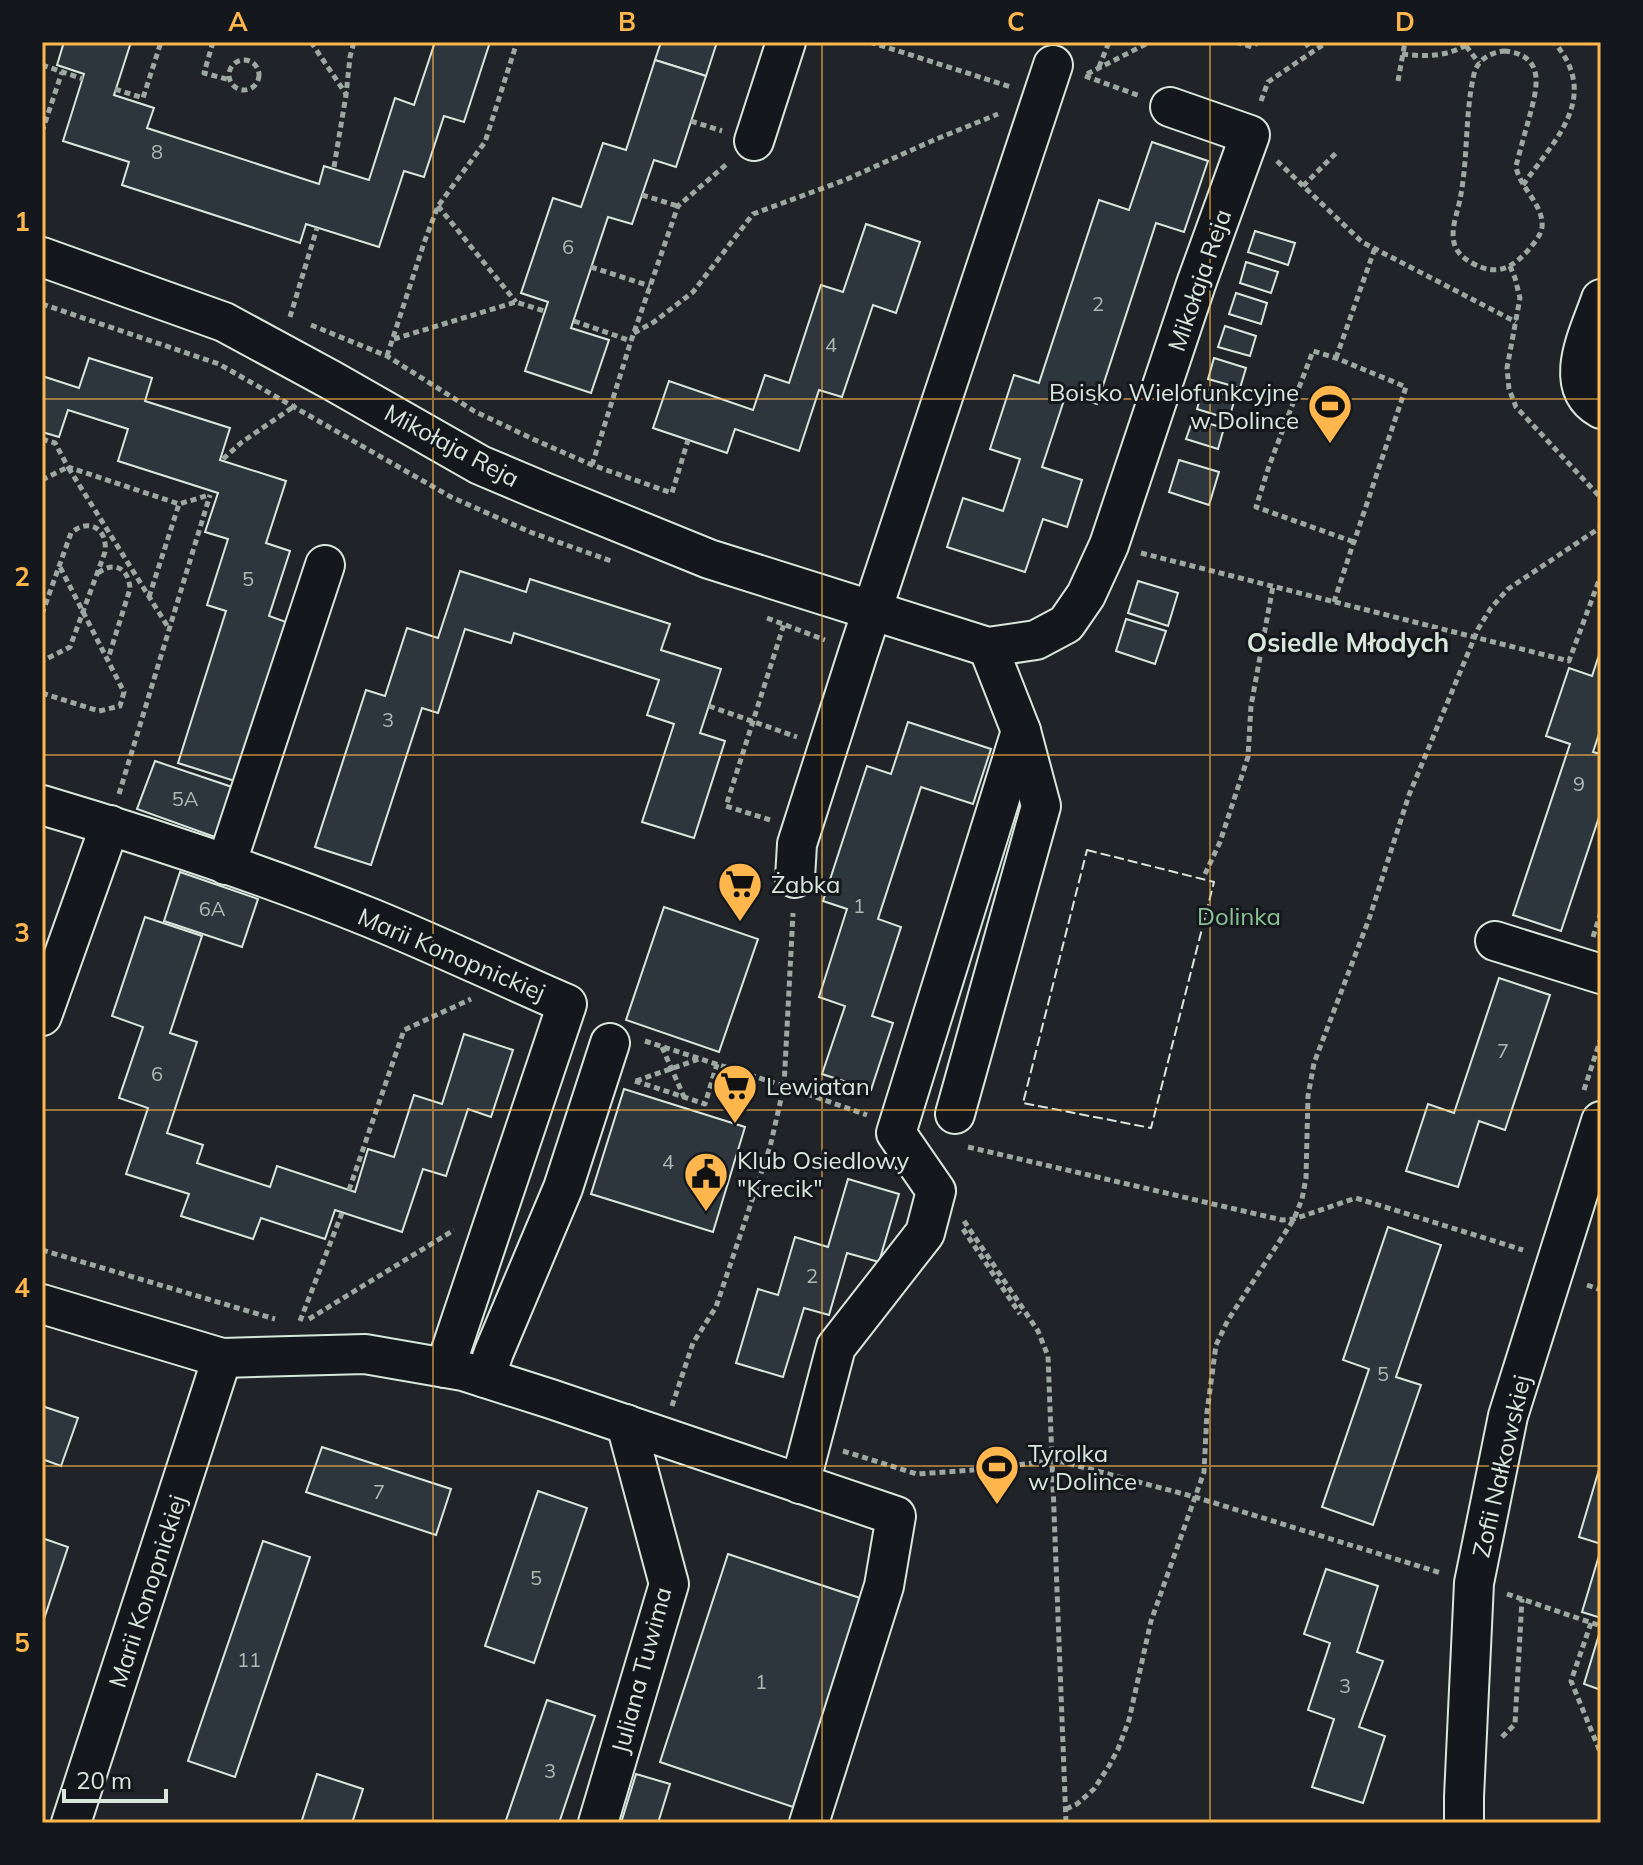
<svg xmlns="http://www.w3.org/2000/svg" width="1643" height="1865" font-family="Mulish,sans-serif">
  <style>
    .green { fill: #202428; stroke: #939e99; stroke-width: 2 }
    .building { fill: #2c363c; stroke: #d8e6dc; stroke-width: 2 }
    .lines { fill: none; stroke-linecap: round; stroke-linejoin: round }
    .minor-casing { stroke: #d8e6dc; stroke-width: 42 }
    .path { stroke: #9da8a2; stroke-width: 5; stroke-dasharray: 6 4; stroke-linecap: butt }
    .minor { stroke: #14181c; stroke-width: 38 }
    .fence { stroke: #d8e6dc; stroke-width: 2; stroke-dasharray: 10 4; stroke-linecap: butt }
    .grid { fill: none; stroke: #ffb74d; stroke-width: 2; stroke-opacity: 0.55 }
    .labels { text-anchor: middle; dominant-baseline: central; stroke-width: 6; stroke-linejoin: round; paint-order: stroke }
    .number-label { font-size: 20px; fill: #adbab4 }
    .street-label { font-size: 24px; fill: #d8e6dc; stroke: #14181c }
    .poi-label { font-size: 24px; fill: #d8e6dc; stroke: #14181c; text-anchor: start }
    .park-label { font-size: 24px; fill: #8ac095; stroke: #14181c }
    .neighbourhood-label { font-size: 26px; font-weight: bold; fill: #d8e6dc; stroke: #14181c }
    .neatline { fill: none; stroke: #ffb74d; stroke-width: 3 }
    .grid-label { font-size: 26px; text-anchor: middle; font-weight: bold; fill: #ffb74d }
  </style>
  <rect width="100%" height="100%" fill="#14181c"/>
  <rect class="green" x="42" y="42" width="1559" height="1781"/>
  <g class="building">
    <path d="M64 42H131L114 95 154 108 147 128 319 184 324 166 369 180 395 98 414 105 435 42H490L464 122 444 116 424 177 404 171 379 247 306 224 300 243 122 185 129 162 63 141 84 74 57 65Z"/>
    <path d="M661 42H717L706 76 655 60Z"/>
    <path d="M655 60 706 76 676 167 654 160 632 224 608 217 571 328 609 340 591 393 525 371 548 302 521 293 553 198 581 207 603 143 626 150Z"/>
    <path d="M1152 142 1208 161 1184 232 1156 223 1097 404 1066 394 1042 467 1082 480 1067 527 1043 519 1025 572 947 547 963 498 1003 511 1020 459 990 449 1014 375 1039 383 1099 200 1129 210Z"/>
    <path d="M866 224 920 242 896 313 873 305 842 397 819 390 799 451 735 429 727 453 653 428 669 381 753 410 765 375 789 383 821 285 843 292Z"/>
    <path d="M1255 231 1295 243 1288 265 1248 252Z"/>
    <path d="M1246 262 1278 272 1271 293 1240 283Z"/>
    <path d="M1236 293 1267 303 1261 324 1229 314Z"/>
    <path d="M1225 326 1256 336 1250 356 1218 347Z"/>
    <path d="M89 358 152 378 145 401 230 428 220 460 286 481 266 543 290 551 269 616 289 623 238 782 178 763 226 611 207 605 228 539 205 532 218 493 118 461 128 429 68 410 59 437 42 432V376L79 388Z"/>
    <path d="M1214 358 1246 368 1240 388 1208 379Z"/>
    <path d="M1203 388 1235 398 1229 419 1197 409Z"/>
    <path d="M1193 419 1224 428 1218 449 1186 439Z"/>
    <path d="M1179 460 1219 472 1209 505 1169 492Z"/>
    <path d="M460 571 526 592 530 579 670 624 661 650 721 669 700 733 725 741 694 838 642 822 674 724 647 715 659 680 514 633 511 643 465 629 438 713 422 708 371 865 315 847 366 690 385 696 407 628 438 638Z"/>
    <path d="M1138 581 1178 593 1168 626 1128 613Z"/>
    <path d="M1126 619 1166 631 1155 664 1116 651Z"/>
    <path d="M1601 649V728L1593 752 1601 754V811L1561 931 1513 915 1570 744 1546 736 1569 668 1592 676Z"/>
    <path d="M908 722 991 749 973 804 921 787 878 919 901 927 872 1016 893 1023 871 1090 822 1074 845 1006 819 997 847 909 823 901 867 766 891 774Z"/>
    <path d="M155 761 232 787 215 837 137 809Z"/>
    <path d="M180 872 258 899 242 947 164 921Z"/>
    <path d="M664 907 758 939 719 1052 626 1020Z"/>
    <path d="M145 917 202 936 170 1033 197 1042 167 1133 203 1145 197 1163 270 1187 277 1166 355 1192 368 1149 394 1157 414 1095 442 1104 464 1034 513 1050 491 1117 468 1109 446 1176 423 1169 402 1232 335 1210 325 1239 261 1218 253 1239 181 1216 189 1194 126 1174 148 1108 119 1098 143 1027 112 1016Z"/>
    <path d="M1499 978 1550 995 1505 1130 1479 1121 1458 1187 1406 1171 1428 1104 1454 1113Z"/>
    <path d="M624 1089 745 1127 713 1232 591 1194Z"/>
    <path d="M848 1179 899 1194 879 1262 847 1253 829 1315 804 1308 783 1377 736 1363 758 1289 778 1295 795 1237 828 1247Z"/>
    <path d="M1388 1227 1441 1245 1396 1377 1421 1385 1373 1525 1322 1507 1369 1369 1343 1360Z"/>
    <path d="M42 1406 78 1418 61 1466 42 1459Z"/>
    <path d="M322 1447 451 1489 436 1535 306 1492Z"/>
    <path d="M1601 1463V1544L1579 1537Z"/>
    <path d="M538 1491 587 1508 534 1663 485 1646Z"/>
    <path d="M42 1538 68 1547 42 1625Z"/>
    <path d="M263 1541 310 1557 235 1777 188 1761Z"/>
    <path d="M1601 1549V1618L1582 1612Z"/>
    <path d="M728 1554 863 1599 793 1807 660 1762Z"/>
    <path d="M1326 1569 1378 1586 1357 1652 1383 1661 1359 1727 1385 1736 1363 1803 1312 1787 1334 1719 1308 1710 1330 1643 1304 1634Z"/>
    <path d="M1601 1628V1690L1584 1684Z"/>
    <path d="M547 1700 595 1716 559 1823H505Z"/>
    <path d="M317 1774 363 1789 352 1823H301Z"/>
    <path d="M636 1774 670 1784 658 1823H621Z"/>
  </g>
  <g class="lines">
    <g class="minor-casing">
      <g id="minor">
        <path d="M754 141 786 42"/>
        <path d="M42 257 224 322 331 380 480 465 544 492 709 559 988 647 1036 640 1066 624 1086 595 1109 545 1196 284 1250 135 1170 107"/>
        <path d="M1601 299C1590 332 1560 386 1601 409"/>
        <path d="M42 805C153 838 264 875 371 918 437 945 502 976 567 1004L445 1368"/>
        <path d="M226 865 325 565"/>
        <path d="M795 878 797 844 858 653 1053 65"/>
        <path d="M1495 941 1601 974"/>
        <path d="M42 1016 110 825"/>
        <path d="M955 1114 1041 806 1021 731"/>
        <path d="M42 1304 222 1358 365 1354 463 1371 551 1399 896 1516 884 1586 809 1823"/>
        <path d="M485 1378 494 1352 563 1188 610 1043"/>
        <path d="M800 1484 836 1347 925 1233 936 1191 896 1133 1021 731 988 647"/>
        <path d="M71 1823 222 1358"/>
        <path d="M598 1823 669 1584 626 1424"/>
        <path d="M1464 1823V1797L1474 1583 1508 1416 1601 1121"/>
      </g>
    </g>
    <g class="path">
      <path d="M213 42 204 73 230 80"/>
      <path d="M311 42 346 94"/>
      <path d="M870 42 1011 87"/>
      <path d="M1236 42 1252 47 1258 42"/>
      <path d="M1305 42 1312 52"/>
      <path d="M1466 46 1479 63"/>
      <path d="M1504 51C1549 55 1536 92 1528 122 1524 136 1520 151 1516 166 1519 188 1544 204 1542 227 1541 235 1535 242 1530 248 1513 268 1497 277 1472 263 1465 259 1458 254 1455 246 1450 232 1456 217 1459 204 1469 160 1464 113 1475 70 1481 58 1490 53 1504 51Z"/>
      <path d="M1402 54C1427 57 1449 57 1471 42"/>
      <circle cx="244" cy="75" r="15"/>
      <path d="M42 65 83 79"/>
      <path d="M1099 67 1109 42"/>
      <path d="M1087 74 1150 42"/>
      <path d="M1085 76 1140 96"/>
      <path d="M1398 81 1405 42"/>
      <path d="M115 89 143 98 161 42"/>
      <path d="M1261 101 1268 82 1327 42"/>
      <path d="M691 121 722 131"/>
      <path d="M42 132 62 72"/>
      <path d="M1277 161 1362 242 1516 322"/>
      <path d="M334 167 346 95 350 57 354 42"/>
      <path d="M1523 185C1556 138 1601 97 1554 42"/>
      <path d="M1303 186 1336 153"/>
      <path d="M642 195 678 206"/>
      <path d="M438 206 516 302"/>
      <path d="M1510 266 1515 278 1520 298 1507 368 1509 389 1516 407 1601 498"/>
      <path d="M591 267 650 286"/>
      <path d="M42 304 219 364 451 497 530 532 611 561"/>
      <path d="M290 317 317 228"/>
      <path d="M574 321 631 341"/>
      <path d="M311 325 387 356 474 411 535 440 592 465 672 493 688 440"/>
      <path d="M634 333 654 322 693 292 753 214 845 180 934 140 998 114"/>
      <path d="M394 339 516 302 544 311"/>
      <path d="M387 356 424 243 438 206 485 142 517 42"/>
      <path d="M1336 358 1375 248"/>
      <path d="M42 439 55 443 68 467 179 504 209 495"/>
      <path d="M223 459 242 442 296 405"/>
      <path d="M592 465 631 341 678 206 728 163"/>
      <path d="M42 480 68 467 168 627"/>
      <path d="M1141 553 1569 661 1601 575"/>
      <path d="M98 573C115 560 129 569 130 589L108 659"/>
      <path d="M149 597 179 504"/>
      <path d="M1334 602 1353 544 1354 542 1406 387 1336 358 1313 351 1269 466 1256 507 1354 542"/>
      <path d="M42 614 71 533C89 517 108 529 105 552L70 647 42 661"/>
      <path d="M767 618 825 640"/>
      <path d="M42 693 99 711 120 706 124 692 59 565"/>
      <path d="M709 706 797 737"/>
      <path d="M119 794 210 495"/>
      <path d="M770 820 726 806 784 624"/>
      <path d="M1205 874 1220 842 1248 757 1251 706 1273 586"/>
      <path d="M1593 937 1601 912"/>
      <path d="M645 1041 784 1086 867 1115"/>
      <path d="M662 1047 684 1097"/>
      <path d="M635 1081 705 1104 717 1064"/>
      <path d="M636 1081 699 1059"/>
      <path d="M1584 1090 1601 1038"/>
      <path d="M968 1147 1282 1220 1294 1219 1356 1198 1523 1250"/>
      <path d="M349 1190 404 1030 471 999"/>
      <path d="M964 1221 1038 1331 1048 1356 1066 1823"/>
      <path d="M963 1229 1020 1314"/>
      <path d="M42 1250 275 1319"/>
      <path d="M1587 1285 1601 1290"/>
      <path d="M309 1319 454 1230"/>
      <path d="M300 1321 342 1213"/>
      <path d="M672 1406 693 1343 716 1307 770 1147 784 1086 793 913"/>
      <path d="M843 1451 917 1474 987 1469 1040 1462H1063L1195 1497 1441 1573"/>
      <path d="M1507 1594 1601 1626"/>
      <path d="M1591 1623 1571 1681 1601 1754"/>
      <path d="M1502 1737 1515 1724 1522 1599"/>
      <path d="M1066 1809 1077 1804 1094 1789 1109 1766 1118 1749 1129 1720 1151 1621 1204 1472 1207 1412 1216 1345 1228 1320 1294 1219 1302 1199 1306 1178 1308 1096 1314 1063 1369 919 1409 795 1478 629 1491 608 1508 589 1601 527"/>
    </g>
    <use href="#minor" class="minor"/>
    <path class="fence" d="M1087 850 1214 882 1151 1128 1023 1103Z"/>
  </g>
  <path class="grid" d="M433 42V1823M822 42V1823M1210 42V1823M42 399H1601M42 755H1601M42 1110H1601M42 1466H1601"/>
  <defs>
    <g id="stadium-pin" transform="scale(2.3)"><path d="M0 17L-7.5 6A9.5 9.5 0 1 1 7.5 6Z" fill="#ffb74d" stroke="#14181c"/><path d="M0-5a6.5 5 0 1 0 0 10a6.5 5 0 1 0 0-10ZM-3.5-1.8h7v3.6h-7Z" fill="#111"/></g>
    <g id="supermarket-pin" transform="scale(2.3)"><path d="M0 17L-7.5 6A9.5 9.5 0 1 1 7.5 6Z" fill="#ffb74d" stroke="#14181c"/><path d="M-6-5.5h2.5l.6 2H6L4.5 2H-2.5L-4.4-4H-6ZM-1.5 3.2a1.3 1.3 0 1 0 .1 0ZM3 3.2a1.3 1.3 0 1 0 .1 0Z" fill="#111"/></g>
    <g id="civic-pin" transform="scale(2.3)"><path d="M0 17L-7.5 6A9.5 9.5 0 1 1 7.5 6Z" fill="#ffb74d" stroke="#14181c"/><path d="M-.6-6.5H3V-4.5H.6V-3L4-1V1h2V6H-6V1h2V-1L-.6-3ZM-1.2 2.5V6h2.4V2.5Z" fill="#111"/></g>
  </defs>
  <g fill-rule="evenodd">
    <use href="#stadium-pin" x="1330" y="406"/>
    <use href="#supermarket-pin" x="740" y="884"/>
    <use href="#supermarket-pin" x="735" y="1086"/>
    <use href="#civic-pin" x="706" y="1174"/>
    <use href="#stadium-pin" x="997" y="1467"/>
  </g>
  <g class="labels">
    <g class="number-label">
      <text x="157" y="151">8</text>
      <text x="568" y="246">6</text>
      <text x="1098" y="303">2</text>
      <text x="831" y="344">4</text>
      <text x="248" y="578">5</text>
      <text x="388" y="719">3</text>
      <text x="1579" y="783">9</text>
      <text x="185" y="798">5A</text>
      <text x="859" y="905">1</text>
      <text x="212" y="908">6A</text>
      <text x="1503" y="1050">7</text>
      <text x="157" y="1073">6</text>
      <text x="668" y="1161">4</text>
      <text x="812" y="1275">2</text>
      <text x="1383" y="1373">5</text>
      <text x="379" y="1491">7</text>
      <text x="536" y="1577">5</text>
      <text x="249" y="1659">11</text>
      <text x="761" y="1681">1</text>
      <text x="1345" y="1685">3</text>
      <text x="550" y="1770">3</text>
    </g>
    <g class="street-label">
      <text transform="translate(1199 280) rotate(-71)">Mikołaja Reja</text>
      <text transform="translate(452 445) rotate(28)">Mikołaja Reja</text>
      <text transform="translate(452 954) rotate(23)">Marii Konopnickiej</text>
      <text transform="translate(1501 1466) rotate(-77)">Zofii Nałkowskiej</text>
      <text transform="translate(147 1591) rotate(-72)">Marii Konopnickiej</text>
      <text transform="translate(641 1670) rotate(-75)">Juliana Tuwima</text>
    </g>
    <g class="poi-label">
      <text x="1299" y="392" text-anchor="end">Boisko Wielofunkcyjne<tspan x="1299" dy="28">w Dolince</tspan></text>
      <text x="771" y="884">Żabka</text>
      <text x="766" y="1086">Lewiatan</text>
      <text x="737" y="1160">Klub Osiedlowy<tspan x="737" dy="28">"Krecik"</tspan></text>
      <text x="1028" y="1453">Tyrolka<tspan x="1028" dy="28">w Dolince</tspan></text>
    </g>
    <g class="park-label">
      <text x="1239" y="916">Dolinka</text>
    </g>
    <g class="neighbourhood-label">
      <text x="1348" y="642">Osiedle Młodych</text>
    </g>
  </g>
  <rect width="1643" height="1865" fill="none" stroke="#14181c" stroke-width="88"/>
  <path d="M64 1789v12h102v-12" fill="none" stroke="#d8e6dc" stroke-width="4"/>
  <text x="76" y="1789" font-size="24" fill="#d8e6dc" stroke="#14181c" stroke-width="6" paint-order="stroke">20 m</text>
  <rect x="44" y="44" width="1555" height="1777" class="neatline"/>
  <g class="grid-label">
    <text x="238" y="31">A</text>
    <text x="627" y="31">B</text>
    <text x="1016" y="31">C</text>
    <text x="1405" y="31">D</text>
    <text x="22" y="231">1</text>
    <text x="22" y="586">2</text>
    <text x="22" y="942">3</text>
    <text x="22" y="1297">4</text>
    <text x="22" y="1652">5</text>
  </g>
</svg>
